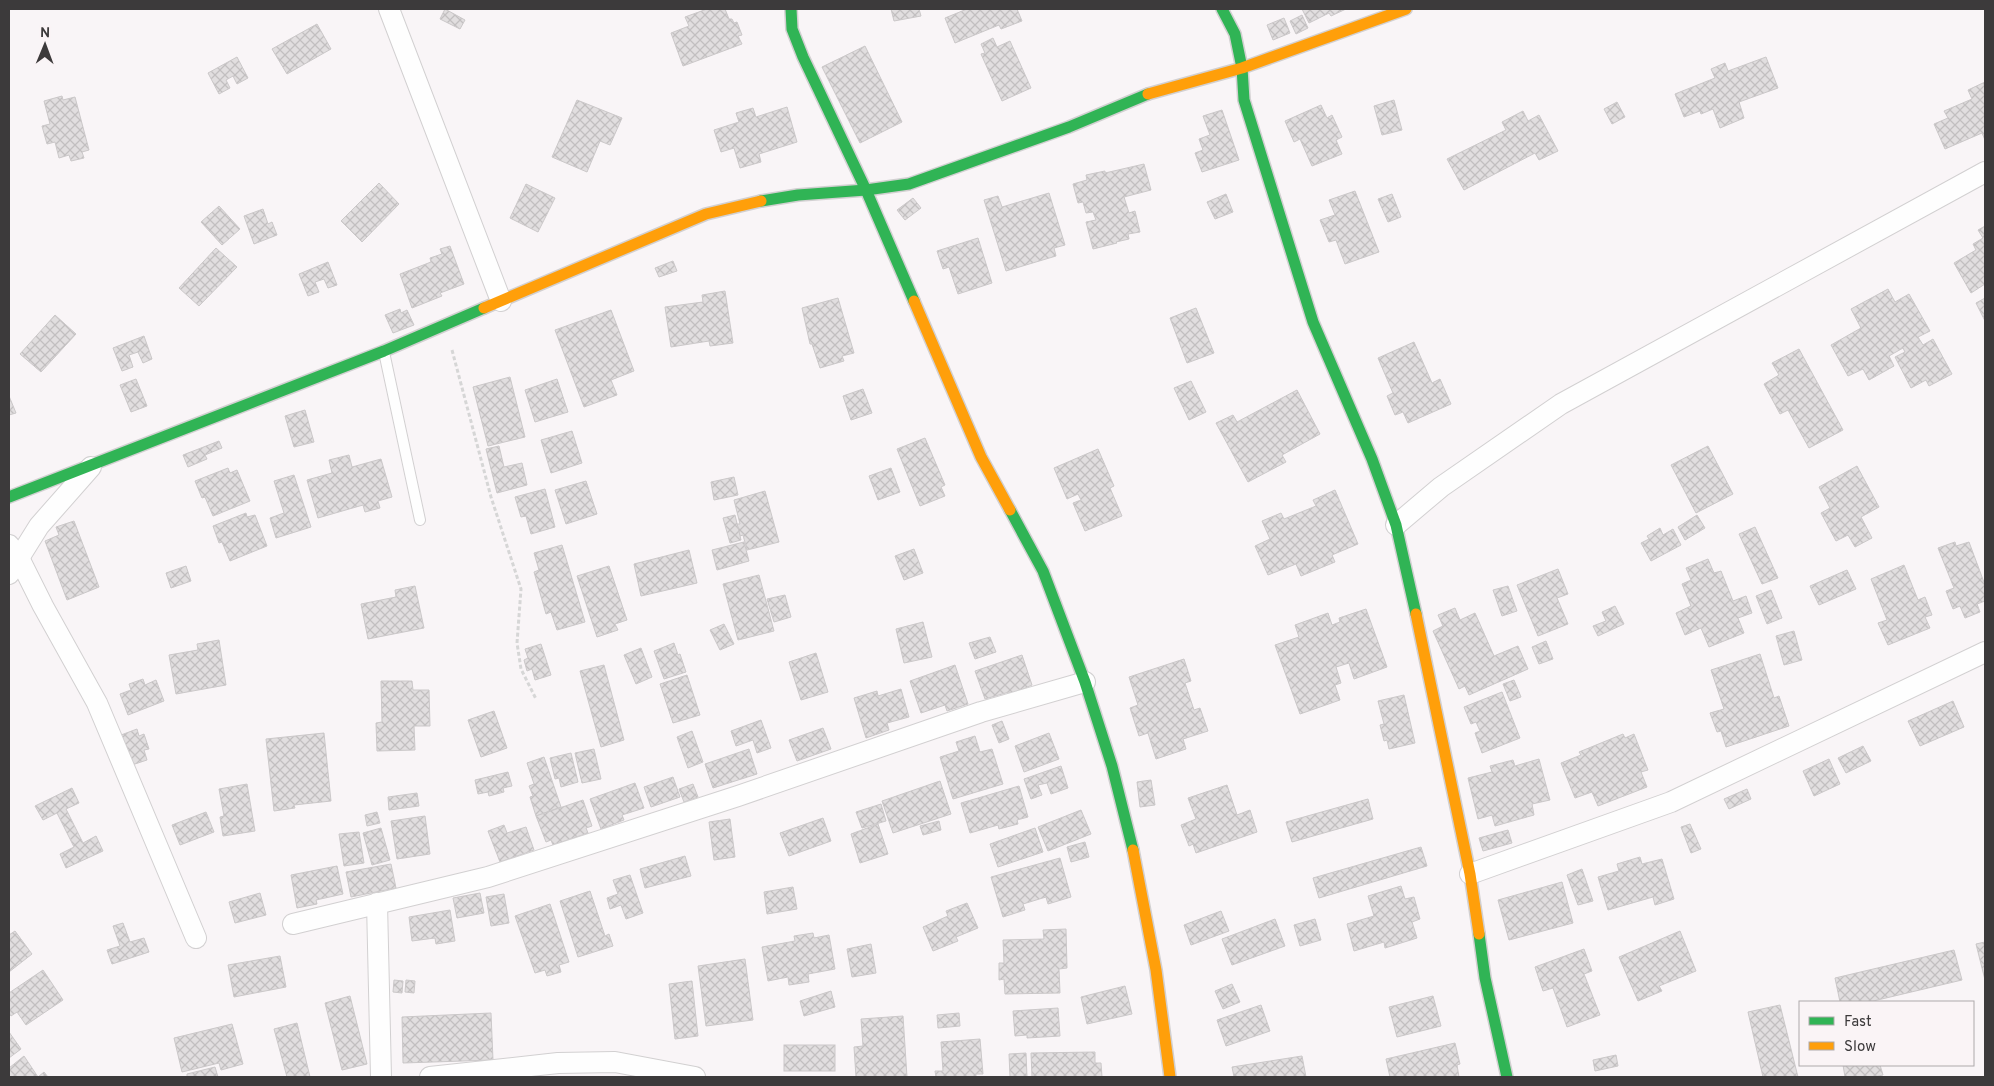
<svg xmlns="http://www.w3.org/2000/svg" width="1994" height="1086" font-family="Overpass,sans-serif">
  <style>
    .building { fill: url(#building-cross-hatch); stroke: #cbc8c9 }
    .lines { fill: none; stroke-linecap: round; stroke-linejoin: round }
    .lane-casing { stroke: #d2d0d1; stroke-width: 12 }
    .street-casing { stroke: #d2d0d1; stroke-width: 22 }
    .fast-casing { stroke: #d2d0d1; stroke-width: 14 }
    .slow-casing { stroke: #d2d0d1; stroke-width: 14 }
    .path { stroke: #d6d6d6; stroke-width: 3; stroke-dasharray: 4 2.5; stroke-linecap: butt }
    .lane { stroke: #fefefe; stroke-width: 10 }
    .street { stroke: #fefefe; stroke-width: 20 }
    .fast { stroke: #30b455; stroke-width: 11 }
    .slow { stroke: #ff9f0a; stroke-width: 11 }
  </style>
  <defs>
    <pattern id="building-cross-hatch" width="8" height="8" patternUnits="userSpaceOnUse" patternTransform="scale(1.25)"><rect width="8" height="8" fill="#e1dedf"/><path d="M0 0l8 8M0 8l8-8" fill="none" stroke="#c2bfc0"/></pattern>
  </defs>
  <rect width="100%" height="100%" fill="#f9f5f7"/>
  <g class="building">
    <path d="M445 9 465 20 460 29 440 19Z"/>
    <path d="M707 9H725L729 19H732L734 23 737 22 742 35 738 36 742 44 683 66 671 33 689 26 685 17Z"/>
    <path d="M891 9H919L921 16 894 21Z"/>
    <path d="M967 9H1017L1022 21 1001 29 999 25 955 43 945 18Z"/>
    <path d="M1302 9H1346L1331 16 1329 13 1309 23Z"/>
    <path d="M1302 15 1308 28 1296 34 1290 21Z"/>
    <path d="M1284 18 1290 33 1273 40 1267 25Z"/>
    <path d="M317 24 331 49 287 74 272 49Z"/>
    <path d="M993 38 997 47 1010 41 1031 88 1002 101 981 54 985 53 981 44Z"/>
    <path d="M865 46 902 122 860 143 822 67Z"/>
    <path d="M237 57 248 78 237 84 233 76 226 80 230 88 219 94 208 73Z"/>
    <path d="M1766 57 1778 88 1739 102 1744 118 1720 128 1713 109 1701 114 1700 111 1684 117 1675 94 1715 78 1711 69 1725 63 1728 71Z"/>
    <path d="M1985 82V140L1982 133 1945 149 1934 124 1948 118 1944 111 1972 99 1968 90Z"/>
    <path d="M62 96 63 100 75 97 89 150 82 152 84 158 71 161 69 155 59 158 55 142 47 144 42 126 50 124 44 101Z"/>
    <path d="M577 100 622 118 610 145 600 141 587 172 552 157Z"/>
    <path d="M1394 100 1402 130 1382 135 1374 106Z"/>
    <path d="M1617 102 1625 117 1612 124 1604 109Z"/>
    <path d="M1321 105 1327 118 1332 115 1342 137 1336 140 1342 154 1312 166 1300 139 1294 142 1285 121Z"/>
    <path d="M787 107 797 142 759 154 761 162 740 168 734 148 721 152 714 130 739 122 736 113 753 108 756 117Z"/>
    <path d="M1222 110 1239 160 1202 172 1195 153 1203 150 1199 139 1210 135 1203 116Z"/>
    <path d="M1523 111 1528 121 1539 115 1558 151 1539 160 1535 153 1464 190 1447 159 1506 130 1502 122Z"/>
    <path d="M1144 164 1151 190 1124 197 1129 213 1135 211 1140 232 1128 234 1129 239 1116 242 1117 243 1093 249 1086 222 1096 220 1093 212 1086 213 1083 202 1078 203 1073 184 1087 180 1086 175 1105 171V173Z"/>
    <path d="M379 183 399 204 362 242 341 221Z"/>
    <path d="M526 184 555 198 538 232 510 218Z"/>
    <path d="M1355 191 1379 252 1345 264 1336 240 1329 242 1320 220 1335 215 1329 200Z"/>
    <path d="M1049 193 1065 245 1054 248 1056 256 1006 271 984 200 998 196 1002 207Z"/>
    <path d="M1226 194 1233 212 1215 219 1207 202Z"/>
    <path d="M1392 194 1401 217 1388 222 1378 199Z"/>
    <path d="M913 198 921 208 905 220 897 210Z"/>
    <path d="M219 206 240 229 222 245 201 222Z"/>
    <path d="M263 209 268 224 272 222 277 235 254 244 244 216Z"/>
    <path d="M1985 226V284L1971 293 1954 263 1976 250 1973 244 1983 238 1978 230Z"/>
    <path d="M978 238 992 283 958 294 949 267 943 269 937 251Z"/>
    <path d="M450 246 464 284 440 293 442 296 412 308 400 274 431 262 430 258 442 254 440 249Z"/>
    <path d="M216 248 237 267 199 306 179 288Z"/>
    <path d="M673 261 677 271 659 277 655 268Z"/>
    <path d="M328 262 337 285 328 288 324 279 315 282 319 292 308 296 299 274Z"/>
    <path d="M1888 289 1895 302 1909 294 1930 331 1918 337 1923 345 1933 339 1952 374 1929 386 1926 380 1911 388 1895 357 1905 352 1903 348 1889 356 1894 366 1869 380 1863 369 1848 376 1831 345 1861 328 1851 309Z"/>
    <path d="M725 291 733 343 710 346 709 341 671 347 665 307 703 302 702 295Z"/>
    <path d="M838 298 854 353 842 356 844 361 820 368 812 344H810L802 308Z"/>
    <path d="M1985 298V321L1976 303Z"/>
    <path d="M1196 308 1214 353 1187 363 1170 318Z"/>
    <path d="M400 309 401 313 407 310 414 325 393 333 385 315Z"/>
    <path d="M611 310 634 371 611 380 617 395 584 407 555 330Z"/>
    <path d="M55 315 76 334 41 372 20 354Z"/>
    <path d="M144 336 152 359 143 363 138 352 129 355 133 367 122 371 113 348Z"/>
    <path d="M1414 342 1432 383 1440 379 1451 404 1408 423 1403 412 1395 415 1387 396 1393 393 1378 358Z"/>
    <path d="M1799 349 1843 430 1809 448 1788 410 1780 414 1764 384 1779 375 1772 363Z"/>
    <path d="M510 377 525 437 488 446 473 387Z"/>
    <path d="M136 379 147 406 131 412 120 385Z"/>
    <path d="M557 379 568 412 535 422 525 390Z"/>
    <path d="M1191 381 1206 412 1189 420 1174 388Z"/>
    <path d="M863 389 872 413 851 420 843 396Z"/>
    <path d="M1297 390 1320 434 1282 455 1286 462 1248 482 1216 423 1233 415 1237 422Z"/>
    <path d="M9 396 16 413 9 415Z"/>
    <path d="M305 410 314 442 294 447 285 416Z"/>
    <path d="M572 431 582 463 551 473 541 440Z"/>
    <path d="M925 438 945 485 941 487 945 496 920 506 897 449Z"/>
    <path d="M219 441 222 448 205 455 207 459 188 467 183 455Z"/>
    <path d="M499 446 504 467 522 463 527 485 497 493 486 449Z"/>
    <path d="M1708 446 1733 494 1696 513 1671 465Z"/>
    <path d="M1098 449 1114 486 1110 488 1122 516 1085 531 1073 503 1081 500 1078 494 1067 499 1054 468Z"/>
    <path d="M349 455 352 467 381 459 392 497 378 501 380 508 365 512 363 505 318 518 307 480 332 473 329 460Z"/>
    <path d="M1857 466 1879 507 1861 517 1872 538 1855 547 1848 535 1836 541 1821 513 1830 508 1819 487Z"/>
    <path d="M228 468 230 473 237 470 250 501 213 516 205 497 202 498 195 481Z"/>
    <path d="M891 468 900 492 878 500 869 476Z"/>
    <path d="M294 475 311 527 276 538 270 518 284 513 274 481Z"/>
    <path d="M734 477 738 495 714 500 711 482Z"/>
    <path d="M586 481 597 514 566 524 555 490Z"/>
    <path d="M545 489 555 527 531 534 526 516 521 517 515 497Z"/>
    <path d="M1335 490 1358 544 1332 555 1335 562 1301 576 1296 564 1268 575 1255 546 1270 539 1262 521 1281 513 1284 519 1316 506 1313 500Z"/>
    <path d="M765 491 779 542 747 550 743 535 740 536 737 524H740L734 500Z"/>
    <path d="M246 513 247 517 255 515 267 546 230 561 222 542 219 543 213 526Z"/>
    <path d="M735 515 741 540 730 543 723 518Z"/>
    <path d="M1697 515 1705 528 1685 540 1678 527Z"/>
    <path d="M74 521 99 587 67 600 45 541 59 535 56 527Z"/>
    <path d="M1755 527 1778 578 1762 584 1739 534Z"/>
    <path d="M1660 528 1663 535 1673 529 1681 545 1651 561 1641 543 1649 539 1647 536Z"/>
    <path d="M744 542 749 561 717 570 712 550Z"/>
    <path d="M1955 542 1956 546 1969 542 1985 585V601L1977 604 1980 612 1965 618 1960 606 1953 609 1946 591 1954 588 1938 548Z"/>
    <path d="M562 545 585 622 557 630 551 612 546 614 534 572 539 570 534 553Z"/>
    <path d="M914 549 923 573 904 580 895 556Z"/>
    <path d="M689 550 697 583 641 596 634 564Z"/>
    <path d="M1708 559 1714 573 1721 571 1733 601 1746 596 1752 613 1738 618 1744 633 1709 647 1701 628 1685 635 1676 613 1691 606 1682 584 1691 580 1686 568Z"/>
    <path d="M1904 565 1918 600 1925 597 1932 615 1925 617 1930 628 1888 645 1878 623 1887 620 1871 579Z"/>
    <path d="M186 566 191 581 171 588 166 573Z"/>
    <path d="M609 566 627 620 615 624 618 630 597 637 577 576Z"/>
    <path d="M1558 569 1568 594 1557 598 1568 624 1538 636 1517 585Z"/>
    <path d="M1847 570 1856 589 1819 605 1810 586Z"/>
    <path d="M759 575 774 631 738 640 723 584Z"/>
    <path d="M415 586 424 628 368 639 361 604 396 597 395 590Z"/>
    <path d="M1508 586 1517 611 1502 616 1493 590Z"/>
    <path d="M1771 590 1782 618 1767 624 1756 596Z"/>
    <path d="M785 595 791 617 774 622 767 599Z"/>
    <path d="M1615 606 1624 624 1598 636 1593 626 1606 621 1602 612Z"/>
    <path d="M1455 608 1460 620 1475 613 1494 656 1518 646 1528 669 1469 695 1465 686 1459 689 1433 631 1443 626 1438 615Z"/>
    <path d="M1366 609 1387 667 1354 679 1349 663 1336 667 1341 683 1335 685 1340 700 1300 714 1275 645 1299 637 1295 625 1328 613 1332 625 1340 622 1339 618Z"/>
    <path d="M923 622 932 657 904 663 896 629Z"/>
    <path d="M724 624 734 644 720 650 710 630Z"/>
    <path d="M1794 631 1802 660 1784 665 1776 636Z"/>
    <path d="M990 637 996 652 975 659 969 643Z"/>
    <path d="M219 640 226 685 176 694 169 655 198 650 197 644Z"/>
    <path d="M1546 641 1553 659 1539 664 1532 647Z"/>
    <path d="M674 643 678 655 680 654 686 672 664 679 654 651Z"/>
    <path d="M541 644 551 675 535 680 532 669 527 671 524 660 528 658 525 649Z"/>
    <path d="M641 648 652 677 636 684 624 655Z"/>
    <path d="M816 653 828 692 801 700 789 662Z"/>
    <path d="M1760 654 1774 698 1779 696 1789 726 1726 747 1721 731 1717 732 1710 713 1724 709 1711 670Z"/>
    <path d="M1022 655 1032 685 1010 695 1009 692 985 699 975 671Z"/>
    <path d="M1184 659 1191 681 1185 683 1194 710 1200 708 1208 731 1183 739 1186 749 1156 759 1148 733 1139 736 1130 708 1138 705 1129 677Z"/>
    <path d="M604 665 624 740 601 747 580 671Z"/>
    <path d="M955 665 968 704 947 711 945 705 921 713 910 681Z"/>
    <path d="M687 675 700 715 673 723 660 684Z"/>
    <path d="M143 679 145 685 156 680 164 701 128 715 120 694 131 690 129 684Z"/>
    <path d="M1514 680 1521 697 1510 701 1503 684Z"/>
    <path d="M381 681H412L413 690H429L430 726H414L415 750 377 751 376 723 382 722Z"/>
    <path d="M901 689 909 717 887 723 889 730 866 738 854 698 877 691 878 696Z"/>
    <path d="M1502 692 1520 738 1482 753 1475 733 1480 731 1476 722 1471 724 1464 707Z"/>
    <path d="M1404 695 1415 743 1389 749 1387 740 1384 741 1380 725 1384 724 1378 701Z"/>
    <path d="M1953 701 1964 727 1920 746 1908 721Z"/>
    <path d="M494 711 507 748 481 757 468 720Z"/>
    <path d="M761 720 771 748 757 753 753 740 736 746 731 731Z"/>
    <path d="M1002 721 1009 739 999 743 992 725Z"/>
    <path d="M823 728 831 749 797 761 789 740Z"/>
    <path d="M137 729 139 736 144 734 149 749 144 750 147 760 132 765 121 735Z"/>
    <path d="M692 731 703 762 688 768 677 737Z"/>
    <path d="M324 733 331 801 294 805 295 808 274 811 266 739Z"/>
    <path d="M1049 733 1059 759 1024 772 1015 746Z"/>
    <path d="M1623 734 1625 738 1634 734 1648 770 1641 772 1647 787 1598 806 1592 792 1575 798 1561 763 1581 755 1579 752Z"/>
    <path d="M975 736 980 752 992 749 1003 784 953 799 940 757 959 751 956 742Z"/>
    <path d="M1863 746 1871 761 1846 773 1838 758Z"/>
    <path d="M594 749 601 779 582 783 575 753Z"/>
    <path d="M749 749 757 774 713 788 705 764Z"/>
    <path d="M571 753 578 782 561 787 559 778 555 779 550 758Z"/>
    <path d="M544 757 561 807 536 816 530 797 533 796 529 786 534 784 527 763Z"/>
    <path d="M1539 759 1550 800 1532 804 1534 815 1495 826 1492 815 1478 819 1468 778 1492 772 1490 766 1513 760 1515 766Z"/>
    <path d="M1829 759 1840 784 1814 796 1803 771Z"/>
    <path d="M1061 766 1068 788 1051 794 1047 783 1038 785 1042 795 1031 799 1024 779Z"/>
    <path d="M508 772 512 786 503 788 504 792 489 796 488 792 478 794 475 780Z"/>
    <path d="M673 777 680 797 651 807 644 787Z"/>
    <path d="M1151 780 1155 805 1140 807 1137 782Z"/>
    <path d="M940 781 951 814 893 833 882 801Z"/>
    <path d="M635 783 644 808 622 815 624 820 601 829 590 799Z"/>
    <path d="M247 784 255 831 223 836 220 817 224 816 219 789Z"/>
    <path d="M693 784 698 797 684 802 679 789Z"/>
    <path d="M1227 785 1237 815 1250 810 1257 832 1196 853 1193 844 1189 846 1181 825 1196 819 1188 798Z"/>
    <path d="M1019 786 1028 817 1017 820 1018 824 999 829 998 825 970 833 961 803Z"/>
    <path d="M72 788 79 803 66 809 83 843 96 836 103 851 66 868 60 854 74 847 57 813 43 820 35 806Z"/>
    <path d="M1747 789 1751 799 1729 809 1724 799Z"/>
    <path d="M417 793 419 806 389 810 388 797Z"/>
    <path d="M1368 799 1373 819 1292 842 1286 822Z"/>
    <path d="M583 800 592 826 586 828 588 833 553 845 551 840 546 842 536 816Z"/>
    <path d="M881 804 886 821 862 828 856 812Z"/>
    <path d="M1081 810 1091 834 1048 851 1038 827Z"/>
    <path d="M206 812 214 832 180 845 172 825Z"/>
    <path d="M377 812 380 823 367 826 365 815Z"/>
    <path d="M425 816 430 854 397 859 391 821Z"/>
    <path d="M823 818 831 841 789 856 780 833Z"/>
    <path d="M730 819 735 857 714 860 709 822Z"/>
    <path d="M939 821 941 830 923 835 920 826Z"/>
    <path d="M878 824 888 854 860 863 851 834Z"/>
    <path d="M1690 824 1701 849 1691 853 1681 827Z"/>
    <path d="M504 825 507 833 526 827 534 850 500 862 488 831Z"/>
    <path d="M381 828 390 860 372 865 363 833Z"/>
    <path d="M1035 828 1043 852 998 867 990 844Z"/>
    <path d="M1508 830 1512 843 1483 851 1479 838Z"/>
    <path d="M359 832 364 863 344 866 339 834Z"/>
    <path d="M1085 842 1089 857 1071 862 1067 847Z"/>
    <path d="M1421 847 1427 866 1319 898 1313 878Z"/>
    <path d="M685 856 691 876 645 888 640 869Z"/>
    <path d="M1640 857 1642 864 1662 859 1674 899 1655 905 1653 897 1608 910 1598 877 1619 871 1617 864Z"/>
    <path d="M1060 858 1071 897 1048 904 1046 897 1023 904 1025 910 1003 917 991 877Z"/>
    <path d="M391 864 396 888 351 897 346 872Z"/>
    <path d="M337 866 343 894 316 900 317 904 297 908 291 875Z"/>
    <path d="M1582 869 1593 901 1578 905 1567 875Z"/>
    <path d="M630 875 643 913 626 919 621 905 610 909 607 898 618 894 613 880Z"/>
    <path d="M1562 882 1573 923 1509 940 1498 900Z"/>
    <path d="M1401 886 1405 899 1414 897 1420 919 1412 922 1417 938 1385 948 1384 942 1354 951 1347 924 1374 916 1368 896Z"/>
    <path d="M793 887 797 909 767 914 764 892Z"/>
    <path d="M590 891 605 936 609 934 613 946 578 957 560 901Z"/>
    <path d="M260 893 266 915 235 923 229 902Z"/>
    <path d="M480 893 484 913 457 918 453 898Z"/>
    <path d="M504 894 509 923 491 926 486 897Z"/>
    <path d="M967 903 978 928 956 937 958 941 933 951 923 927 948 916 946 911Z"/>
    <path d="M550 904 569 962 559 965 561 972 547 976 545 970 535 973 515 916Z"/>
    <path d="M450 910 455 941 436 944 435 938 412 941 409 917Z"/>
    <path d="M1221 911 1229 931 1191 945 1184 925Z"/>
    <path d="M1275 919 1285 946 1232 965 1222 939Z"/>
    <path d="M1315 919 1321 940 1300 946 1294 925Z"/>
    <path d="M123 923 130 942 144 938 149 952 112 964 107 950 120 946 113 926Z"/>
    <path d="M1066 929 1067 968 1059 969 1060 993 1005 994 1004 979 999 980V963H1004L1003 940 1044 939 1043 930Z"/>
    <path d="M15 931 32 954 9 972V935Z"/>
    <path d="M1680 931 1696 971 1659 986 1662 991 1638 1001 1619 957Z"/>
    <path d="M813 933 814 938 829 935 835 969 808 974 809 982 789 985 788 977 768 981 762 947 795 941 794 936Z"/>
    <path d="M1985 942V980L1976 944Z"/>
    <path d="M871 944 876 973 852 977 847 949Z"/>
    <path d="M1584 949 1592 971 1584 974 1600 1015 1567 1027 1553 988 1543 991 1535 967Z"/>
    <path d="M1954 950 1962 980 1869 1002H1840L1835 978Z"/>
    <path d="M280 956 286 987 234 997 228 965Z"/>
    <path d="M745 959 753 1020 706 1026 698 966Z"/>
    <path d="M43 970 63 1000 26 1025 17 1012 11 1016 9 1013V993Z"/>
    <path d="M394 980 403 981 402 993 393 992Z"/>
    <path d="M406 980 415 981 414 993 405 992Z"/>
    <path d="M692 981 698 1036 675 1039 669 984Z"/>
    <path d="M1232 984 1240 1002 1223 1009 1215 991Z"/>
    <path d="M1125 986 1132 1014 1087 1024 1081 997Z"/>
    <path d="M831 991 835 1007 804 1016 800 1001Z"/>
    <path d="M350 996 367 1064 342 1070 325 1003Z"/>
    <path d="M1433 996 1441 1026 1397 1037 1389 1007Z"/>
    <path d="M1261 1005 1270 1031 1226 1046 1217 1020Z"/>
    <path d="M1780 1005 1798 1077H1763L1748 1012Z"/>
    <path d="M1058 1008 1060 1036 1027 1038V1035L1015 1036 1013 1011Z"/>
    <path d="M491 1013 493 1060 403 1063 402 1017Z"/>
    <path d="M959 1013 960 1026 938 1028 937 1015Z"/>
    <path d="M903 1016 907 1077H856L854 1047 863 1046 861 1019Z"/>
    <path d="M297 1023 310 1077H287L274 1029Z"/>
    <path d="M232 1024 243 1064 221 1070 219 1063 182 1072 174 1038Z"/>
    <path d="M9 1032 21 1049 9 1058Z"/>
    <path d="M980 1039 983 1074H976V1077H936L935 1071H943L941 1042Z"/>
    <path d="M1455 1043 1460 1064 1457 1065 1459 1077H1390L1386 1059Z"/>
    <rect x="784" y="1045" width="51" height="26"/>
    <path d="M1095 1052V1063H1101L1102 1077H1032L1031 1053Z"/>
    <path d="M1026 1053 1027 1077H1010L1009 1054Z"/>
    <path d="M1616 1055 1618 1066 1595 1071 1593 1060Z"/>
    <path d="M24 1056 38 1077 44 1072 48 1077H9V1068Z"/>
    <path d="M1302 1056 1306 1077H1234L1232 1067Z"/>
    <path d="M1843 1065H1880L1883 1075 1873 1077H1845Z"/>
    <path d="M215 1067 218 1077H187V1074Z"/>
  </g>
  <g class="lines">
    <g class="lane-casing">
      <path id="lane" d="M384 352 420 520"/>
    </g>
    <g class="street-casing">
      <g id="street">
        <path d="M389 9 501 301"/>
        <path d="M1396 525 1441 487 1561 404 1985 172"/>
        <path d="M9 545 19 558 43 606 97 703 196 938"/>
        <path d="M9 574 39 526 91 467"/>
        <path d="M1470 874 1671 802 1985 652"/>
        <path d="M377 903 381 1077"/>
        <path d="M293 924 488 877 738 796 981 712 1085 682"/>
        <path d="M430 1077 558 1063 615 1062 695 1077"/>
      </g>
    </g>
    <g class="fast-casing">
      <g id="fast">
        <path d="M791 9 792 29 803 57 866 190 914 301"/>
        <path d="M1222 9 1235 34 1242 68 1244 100 1313 322 1372 459 1396 525 1416 614"/>
        <path d="M761 201 798 195 866 190 909 184 1069 127 1148 94"/>
        <path d="M9 497 384 351 484 308"/>
        <path d="M1010 510 1043 571 1085 682 1112 766 1133 850"/>
        <path d="M1479 934 1485 978 1507 1077"/>
      </g>
    </g>
    <g class="slow-casing">
      <g id="slow">
        <path d="M1148 94 1242 68 1406 9"/>
        <path d="M914 301 981 457 1010 510"/>
        <path d="M484 308 706 214 761 201"/>
        <path d="M1416 614 1470 874 1479 934"/>
        <path d="M1133 850 1156 970 1170 1077"/>
      </g>
    </g>
    <path class="path" d="M452 350 491 497 521 589 517 643 521 669 536 699"/>
    <use href="#lane" class="lane"/>
    <use href="#street" class="street"/>
    <use href="#fast" class="fast"/>
    <use href="#slow" class="slow"/>
  </g>
  <rect width="1994" height="1086" fill="none" stroke="#3c3a3b" stroke-width="20"/>
  <rect x="1799" y="1001" width="175" height="65" fill="#faf4f6" stroke="#aeaaab"/>
  <rect x="1809" y="1017" width="25" height="8" fill="#30b455" stroke="#aeaaab"/>
  <text x="1844" y="1026" font-size="15" fill="#3c3a3b">Fast</text>
  <rect x="1809" y="1042" width="25" height="8" fill="#ff9f0a" stroke="#aeaaab"/>
  <text x="1844" y="1051" font-size="15" fill="#3c3a3b">Slow</text>
  <g transform="translate(45 45) rotate(1)" stroke="#faf4f6" stroke-width="4" paint-order="stroke">
  <path d="M0-4L9 19L0 12L-9 19Z" fill="#3c3a3b"/>
  <text y="-8" font-size="14" font-weight="bold" text-anchor="middle" fill="#3c3a3b">N</text>
  </g>
</svg>
